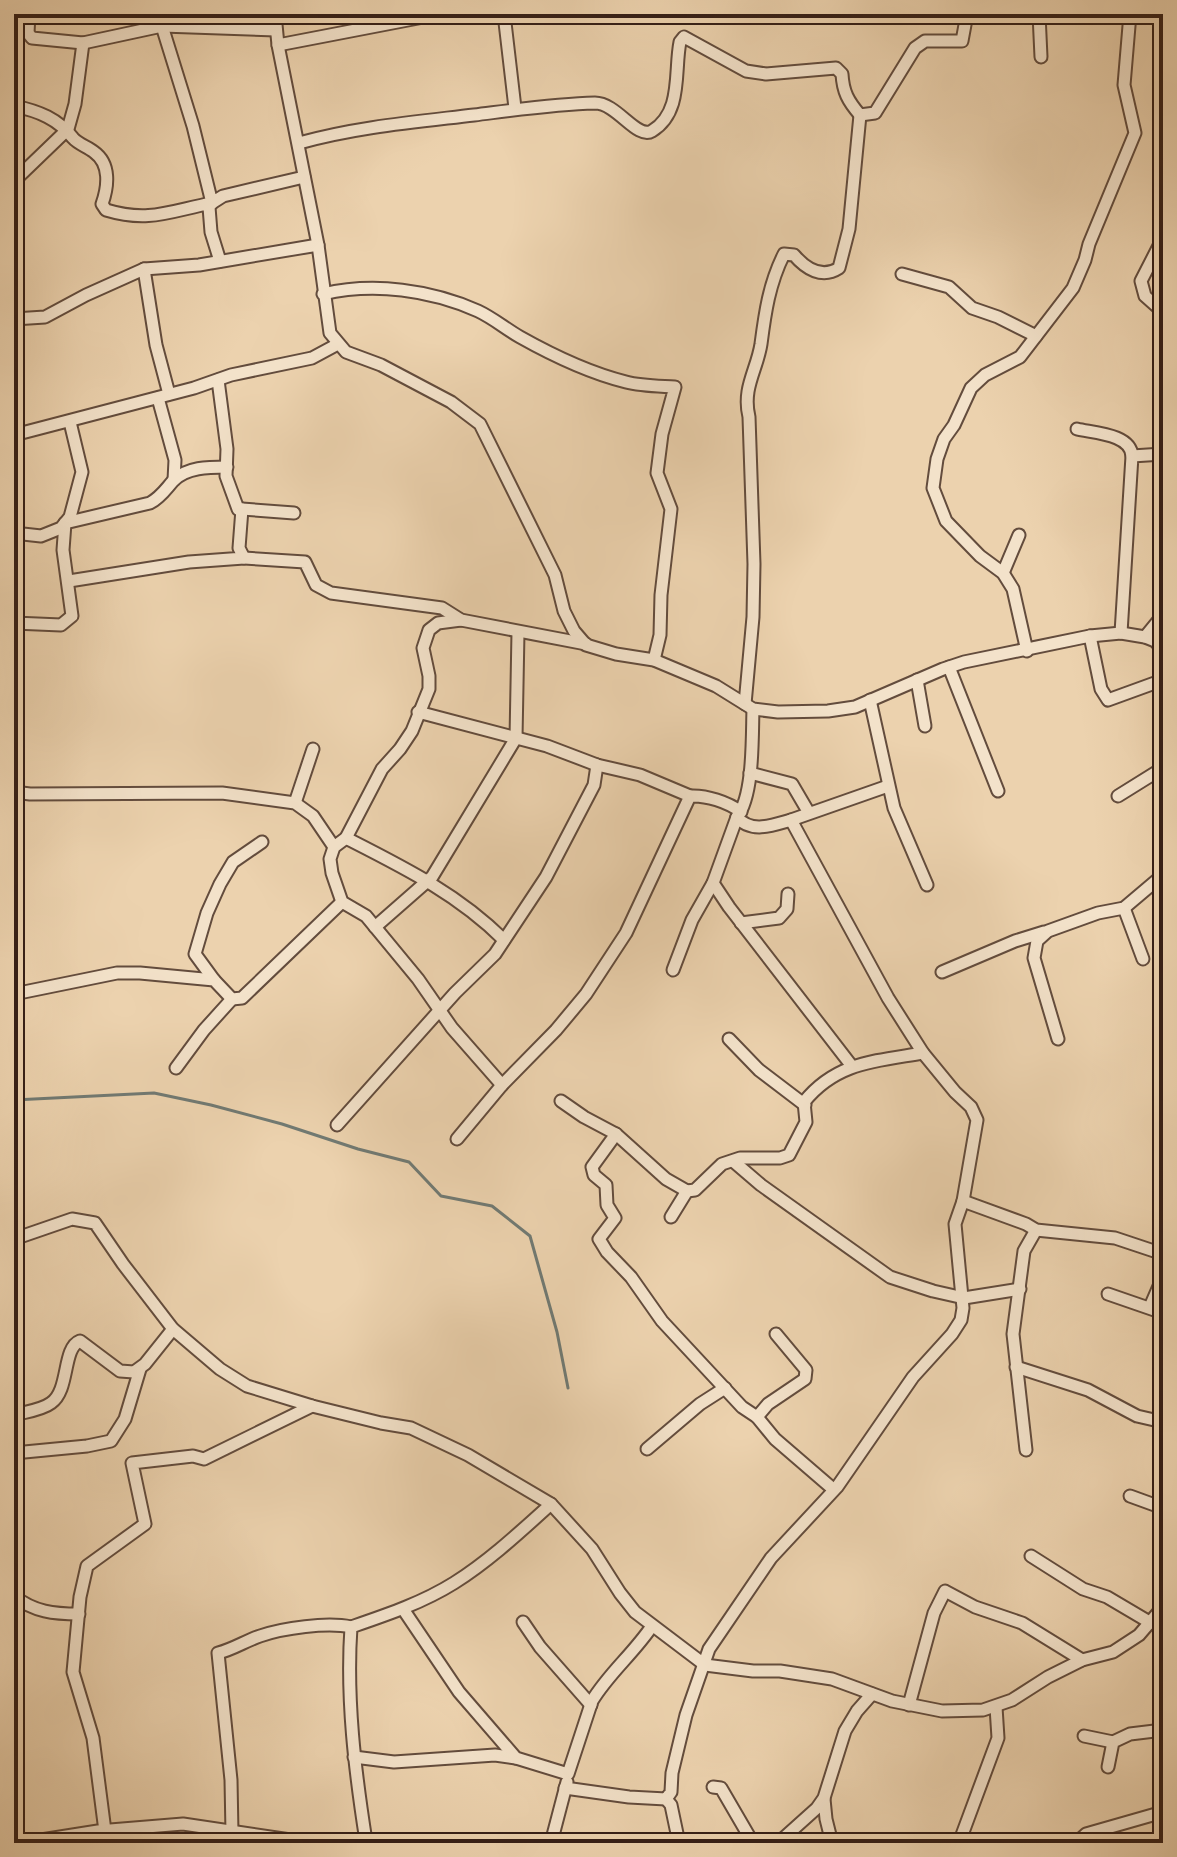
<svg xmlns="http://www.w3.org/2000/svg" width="1177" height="1857" font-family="'Old Standard TT',serif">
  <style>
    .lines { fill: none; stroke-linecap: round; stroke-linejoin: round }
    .stream { stroke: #717a73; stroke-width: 3 }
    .street-casing { stroke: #634c3d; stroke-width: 15 }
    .street { stroke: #f3e2ca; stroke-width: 11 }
  </style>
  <rect width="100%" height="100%" fill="#ecd2ae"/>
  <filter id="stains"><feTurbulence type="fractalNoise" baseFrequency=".0025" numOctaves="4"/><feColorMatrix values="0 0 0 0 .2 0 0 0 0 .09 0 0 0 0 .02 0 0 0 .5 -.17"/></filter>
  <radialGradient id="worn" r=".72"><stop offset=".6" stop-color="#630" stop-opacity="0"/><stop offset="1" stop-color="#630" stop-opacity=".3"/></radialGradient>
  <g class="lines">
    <path class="stream" d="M14 1100 154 1093 211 1105 282 1124 358 1149 409 1162 441 1196 492 1206 530 1236 557 1332 568 1388"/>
    <g class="street-casing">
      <g id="street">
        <path d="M29 14 28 33 32 38 83 43"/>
        <path d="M275 14 278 45 318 245 330 333 346 352 381 365 451 402 480 424 555 575 564 611 574 631 586 645 616 654 654 660 716 686 753 709 778 712 828 711 855 707 943 669 964 662 1090 636 1121 633 1145 637 1155 641 1163 650"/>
        <path d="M504 14 515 108"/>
        <path d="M1039 14 1041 57"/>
        <path d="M162 26 193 126 212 203 223 196 304 177"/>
        <path d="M278 45 439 14"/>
        <path d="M14 106C39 111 58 119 73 138 78 144 88 147 94 152 111 164 108 187 102 204L106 210C149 223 170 211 212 203L209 207 211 232 220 261"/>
        <path d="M299 143C356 127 415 122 474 115 514 110 555 104 595 103 617 103 637 140 652 131 683 112 674 71 680 42L684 37 746 71 766 74 836 68 842 74C843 92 848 101 860 115L875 113 915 48 925 41H962L967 14"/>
        <path d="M14 181 68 129 75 104 83 43 162 26 276 30"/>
        <path d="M1163 238 1141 281 1145 296 1163 312"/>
        <path d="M144 269 156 345 169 394"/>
        <path d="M902 274 949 287 972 308 998 317 1036 336"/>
        <path d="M323 294C374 282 431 290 478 311 493 318 506 329 520 337 552 355 590 373 626 382 641 386 659 386 675 387L662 434 657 473 671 509 661 595 660 635 654 660"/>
        <path d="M14 319 45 317 86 295 144 269 199 265 318 245"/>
        <path d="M158 398 175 460 174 480"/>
        <path d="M1077 429C1094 433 1131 434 1132 456"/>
        <path d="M14 435 194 388 231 375 312 358 338 344"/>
        <path d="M242 509 294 513"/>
        <path d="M14 533 41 536 61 528 70 517 82 472 70 422"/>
        <path d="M244 558 305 562 316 585 331 593 442 608 461 620 586 644"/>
        <path d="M1003 573 1019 535"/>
        <path d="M69 581 189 562 244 558 239 548 242 509H238L226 476 227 449 218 380"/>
        <path d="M461 620 438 623 429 630 423 648 429 676V689L412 731 400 749 382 769 346 838 334 847 330 859 332 873 342 902 366 916 418 979 452 1028 502 1085"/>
        <path d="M14 623 61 625 72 616 63 550 65 523 150 503C161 497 165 490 173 481 186 467 209 467 227 467"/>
        <path d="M1121 633 1132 456 1163 454"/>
        <path d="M1090 636 1101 689 1108 700 1163 680"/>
        <path d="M1145 637 1163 615"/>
        <path d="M1027 651 1013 589 1003 573 980 556 946 521 933 488 937 459 944 439 954 425 971 388 985 375 1020 357 1073 288 1085 260 1089 244 1135 133 1124 85 1130 14"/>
        <path d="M949 667 998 791"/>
        <path d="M917 680 925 726"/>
        <path d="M870 700 894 808 927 885"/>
        <path d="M745 704 753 617 754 564 749 417C742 388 757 370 761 344 765 313 769 284 784 254L794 255C806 269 822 279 839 268L849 229 860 115"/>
        <path d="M418 712 547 746 597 765 640 775 690 796"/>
        <path d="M750 773 792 784 809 813"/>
        <path d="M14 792 30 794 222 793 295 803 313 816 334 847"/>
        <path d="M1118 796 1163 768"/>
        <path d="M295 803 313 749"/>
        <path d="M737 817 713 883 729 907 851 1065"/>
        <path d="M791 820 888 786"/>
        <path d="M346 838C403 867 458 894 504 940"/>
        <path d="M1124 908 1143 959"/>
        <path d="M741 923 779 918 787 909 788 894"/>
        <path d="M375 927 432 877 516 738 518 632"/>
        <path d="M673 970 692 920 713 883"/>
        <path d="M942 972 1015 941 1044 932"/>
        <path d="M214 980 195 954 207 913 220 884 233 862 262 842"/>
        <path d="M14 994 117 973H140L214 980 232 999 242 998 342 902"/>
        <path d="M729 1039 759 1070 805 1105"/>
        <path d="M1058 1039 1034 958 1037 941 1048 931 1098 913 1124 908 1163 875"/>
        <path d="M176 1068 204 1030 232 999"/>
        <path d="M561 1101 584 1117 616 1134 666 1179 687 1191 695 1190 722 1164 740 1158H780L789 1155 806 1122 804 1102C836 1062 876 1061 923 1053"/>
        <path d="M337 1125 455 993 495 954 546 877 594 785 597 765"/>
        <path d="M616 1134 592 1167 594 1175 606 1185 607 1205 615 1218 599 1239 607 1252 631 1277 662 1321 742 1407 757 1417 775 1439 833 1489"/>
        <path d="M457 1139 502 1085 556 1030 586 994 626 933 690 796C706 795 728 802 741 812"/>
        <path d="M733 1161 761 1185 890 1277 933 1291 964 1298 1020 1289"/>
        <path d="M963 1201 1026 1224 1036 1230 1115 1238 1163 1254"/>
        <path d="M671 1217 687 1191"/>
        <path d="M14 1239 72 1219 95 1223 123 1264 173 1329 220 1369 247 1386 312 1406 381 1423 411 1428 468 1455 551 1504 592 1549 620 1593 635 1612 705 1665 753 1671H780L832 1679 892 1701 942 1711 983 1710 1012 1700 1048 1677 1082 1660 1113 1652 1139 1635 1163 1607"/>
        <path d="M1108 1294 1163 1313"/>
        <path d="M1150 1307 1163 1277"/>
        <path d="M1016 1367 1088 1390 1137 1416 1163 1422"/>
        <path d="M14 1415C25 1412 42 1410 51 1403 70 1390 62 1348 80 1341L120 1371 134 1372 145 1364 173 1329"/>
        <path d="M757 1417 768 1404 805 1379 806 1370 776 1334"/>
        <path d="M647 1449 700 1404 725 1388"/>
        <path d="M1026 1450 1013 1334 1024 1251 1036 1230"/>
        <path d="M14 1453 87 1446 111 1441 125 1419 140 1369"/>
        <path d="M1130 1496 1163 1508"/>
        <path d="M1031 1556 1083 1589 1107 1597 1151 1623"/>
        <path d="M14 1596C34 1612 54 1614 79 1614"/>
        <path d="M403 1609 459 1692 516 1758 568 1774 592 1701C608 1674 634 1653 652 1626"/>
        <path d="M523 1622 540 1647 591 1705"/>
        <path d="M909 1705 934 1613 945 1591 975 1607 1022 1623 1082 1660"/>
        <path d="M1084 1736 1113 1742"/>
        <path d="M354 1757 394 1762 495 1755 516 1758"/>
        <path d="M1108 1767 1113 1742 1130 1734 1163 1730"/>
        <path d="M713 1787 721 1788 753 1843"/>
        <path d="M565 1788 629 1797 666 1799 671 1792 672 1773 686 1715 709 1649 771 1558 837 1487 913 1377 952 1334 961 1320 963 1308 955 1224 963 1201 977 1120 971 1107 955 1092 923 1053 888 998 791 820C773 825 751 834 737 817 754 795 752 737 753 709"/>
        <path d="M666 1799 671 1805 679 1843"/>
        <path d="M824 1799 826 1819 832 1843"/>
        <path d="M105 1831 93 1738 73 1672 80 1597 87 1566 145 1524 132 1463 193 1456 204 1459 312 1406"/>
        <path d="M232 1833 231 1780 218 1653C234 1649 245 1641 260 1636 283 1628 327 1622 351 1627"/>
        <path d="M366 1841C355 1771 346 1698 351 1627 386 1615 422 1603 454 1583 489 1561 520 1532 551 1504"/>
        <path d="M22 1843 98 1831 183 1824 304 1842 347 1840 420 1843"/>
        <path d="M551 1843 567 1782"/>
        <path d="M778 1843 817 1808 824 1798 845 1731 857 1711 872 1694"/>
        <path d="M959 1843 998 1738 996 1707"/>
        <path d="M1076 1843 1086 1834 1163 1812"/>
      </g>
    </g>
    <use href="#street" class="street"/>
  </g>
  <rect width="1177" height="1857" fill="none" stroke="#ecd2ae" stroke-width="48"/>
  <rect x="16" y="16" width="1145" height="1825" fill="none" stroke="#351f17" stroke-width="4"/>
  <rect x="24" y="24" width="1129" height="1809" fill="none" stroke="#351f17" stroke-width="2"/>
  <rect width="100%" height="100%" filter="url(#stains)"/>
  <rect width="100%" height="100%" fill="url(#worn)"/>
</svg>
